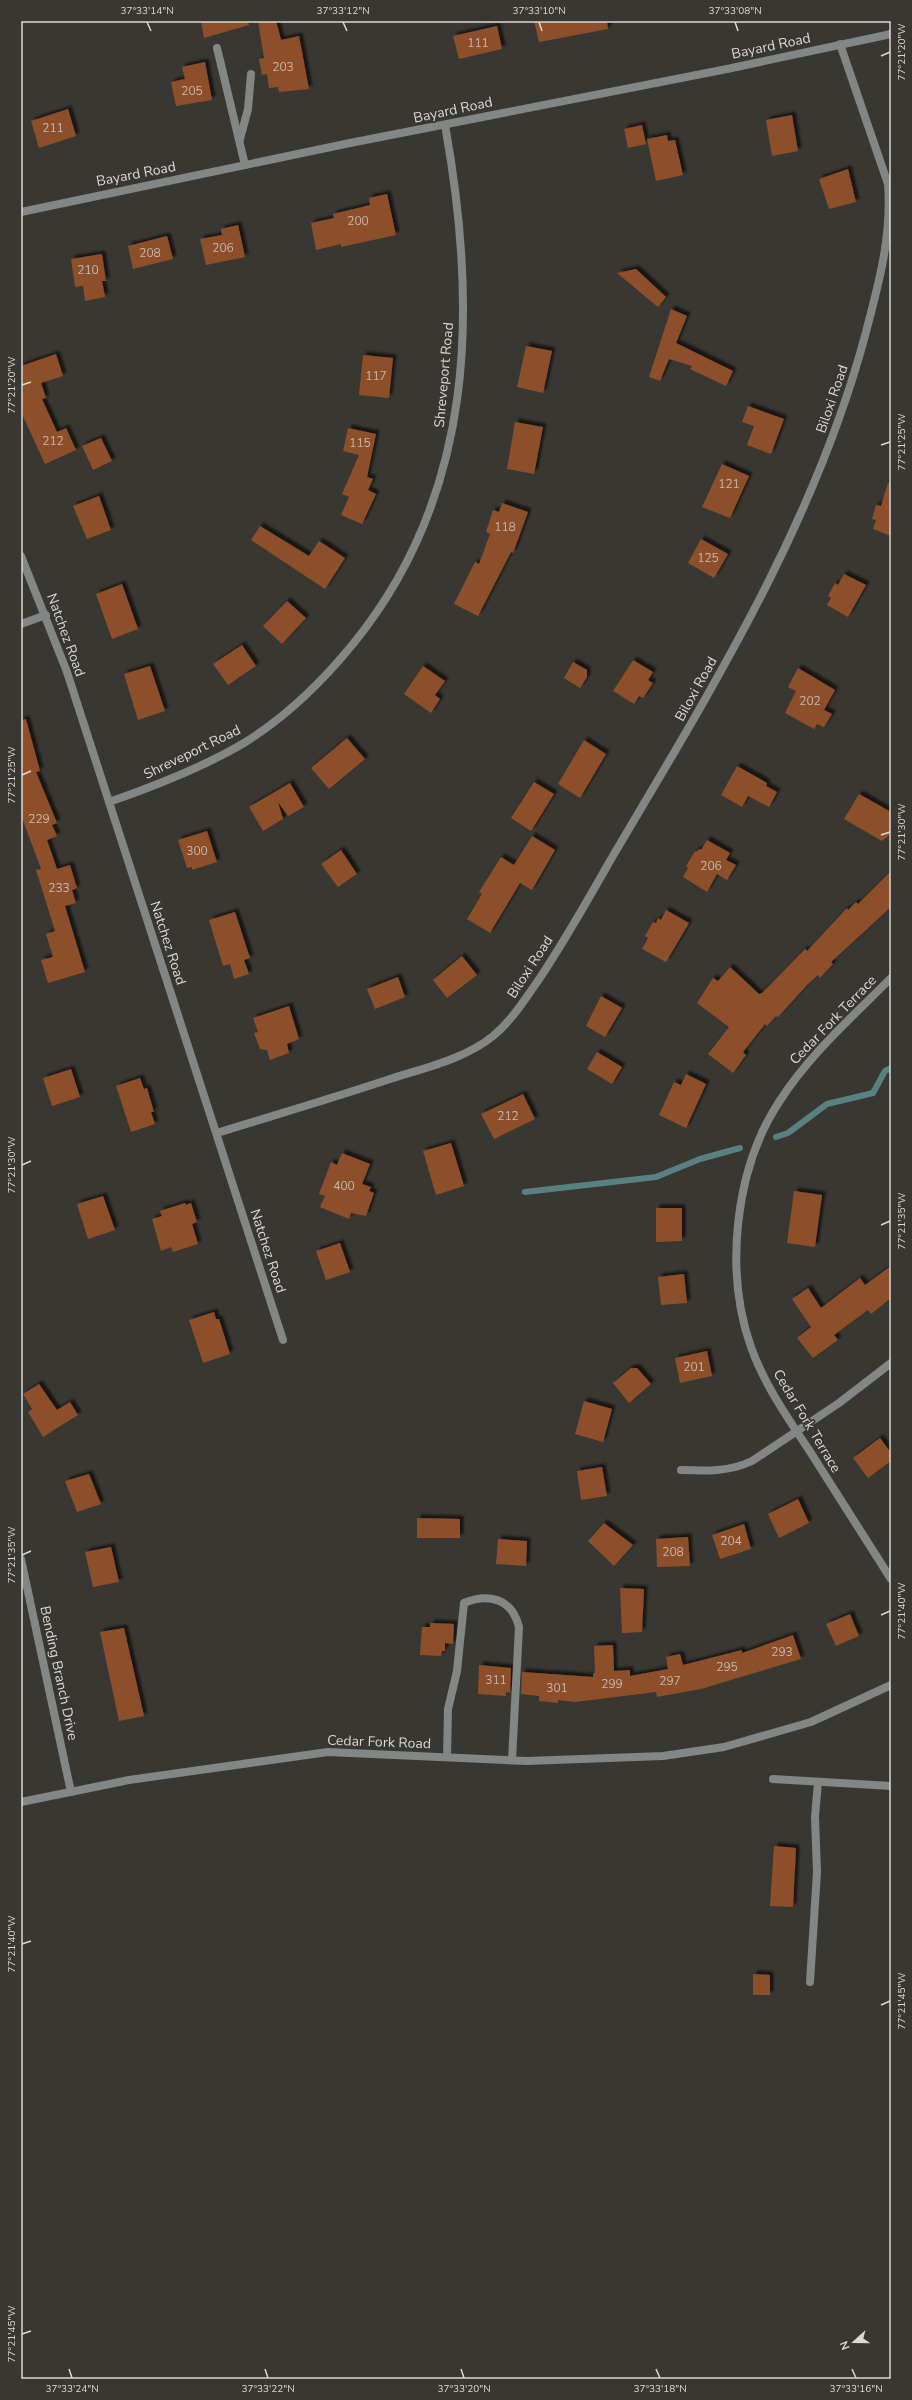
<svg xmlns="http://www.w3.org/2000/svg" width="912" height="2400" font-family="'Nunito Sans',sans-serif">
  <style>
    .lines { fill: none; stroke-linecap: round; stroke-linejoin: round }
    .stream { stroke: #5a8181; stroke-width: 6 }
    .building { fill: #8c4f2b; filter: url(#shadow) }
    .service { stroke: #828684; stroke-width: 8 }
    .minor { stroke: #828684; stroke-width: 8 }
    .tertiary { stroke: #828684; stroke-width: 8 }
    .ticks { fill: none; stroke: #dad9d6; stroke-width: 1.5 }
    .labels { text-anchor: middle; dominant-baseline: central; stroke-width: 3.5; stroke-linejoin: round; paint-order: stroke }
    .number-label { font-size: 12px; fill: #c6b6ab }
    .street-label { font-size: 14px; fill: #dad9d6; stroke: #393732 }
    .neatline { fill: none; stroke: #dad9d6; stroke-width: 1.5 }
    .ticks-label { font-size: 10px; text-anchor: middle; fill: #dad9d6 }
  </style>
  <defs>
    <filter id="shadow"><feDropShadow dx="3.5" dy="-3.5" stdDeviation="1" flood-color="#0009"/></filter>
  </defs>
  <rect width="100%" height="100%" fill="#393732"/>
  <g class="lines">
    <g class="stream">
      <path d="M776 1137 788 1133 827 1104 873 1093 885 1071 891 1068"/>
      <path d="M525 1192 656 1177 700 1159 740 1148"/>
    </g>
  </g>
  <g class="building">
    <path d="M201 21H248L249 25 204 38Z"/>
    <path d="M258 21H276L281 40 299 36 309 89 279 92 278 87 269 88 267 74 262 75 259 59 264 58Z"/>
    <path d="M534 21H607L608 29 539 42Z"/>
    <path d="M497 26 502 49 459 59 453 36Z"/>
    <path d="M205 62 212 100 176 106 171 82 185 79 182 67Z"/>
    <path d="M68 109 76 136 39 148 31 121Z"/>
    <path d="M792 115 798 151 772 156 766 120Z"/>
    <path d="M642 125 646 144 628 148 624 129Z"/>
    <path d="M667 135 668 141 675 140 683 175 656 181 647 139Z"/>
    <path d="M848 169 856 202 829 209 819 179Z"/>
    <path d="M387 194 396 235 341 247V244L316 250 311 223 334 218 333 214 370 205 369 198Z"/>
    <path d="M238 225 245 257 206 265 200 239 222 235 221 229Z"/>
    <path d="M167 236 173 259 133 269 128 246Z"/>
    <path d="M102 254 106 281H102L105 297 85 301 83 286 75 287 71 259Z"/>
    <path d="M636 269 666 297 658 307 617 273Z"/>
    <path d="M671 309 687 316 676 343 733 371 726 386 690 369 692 366 669 359 660 381 649 377Z"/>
    <path d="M526 346 552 351 543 393 517 387Z"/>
    <path d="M56 354 63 376 41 383 46 398 42 399 57 432 66 428 76 450 45 464 21 412V366Z"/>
    <path d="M363 355 393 358 389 398 359 395Z"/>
    <path d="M748 406 784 419 771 454 747 445 754 426 742 422Z"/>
    <path d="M515 422 543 427 534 474 507 469Z"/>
    <path d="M348 428 376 434 367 477 373 479 368 490 376 494 362 524 341 515 349 497 342 494 359 455 343 451Z"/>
    <path d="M101 438 112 461 93 470 82 446Z"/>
    <path d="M722 464 749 476 730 518 702 507Z"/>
    <path d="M888 483 891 484V536L873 529 876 520 872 519 876 505 881 506Z"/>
    <path d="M99 496 111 530 87 539 73 506Z"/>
    <path d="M502 503 528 512 513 553 511 552 478 616 454 604 475 562 479 564 490 534 486 532 493 510 499 512Z"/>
    <path d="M260 526 309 556 319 541 345 558 325 589 251 540Z"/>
    <path d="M701 539 728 554 714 578 688 563Z"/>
    <path d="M844 574 866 585 848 617 827 605 831 598 828 596 835 583 838 585Z"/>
    <path d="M122 584 138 629 112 639 96 594Z"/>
    <path d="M287 601 306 618 282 644 263 626Z"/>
    <path d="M242 645 256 666 228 685 213 664Z"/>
    <path d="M633 660 653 672 648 680 653 683 643 698 639 696 634 704 613 691Z"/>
    <path d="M573 662 587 670V677L580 688 564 678Z"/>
    <path d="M150 666 165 711 138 720 124 674Z"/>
    <path d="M423 666 445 681 435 695 440 699 431 713 404 694Z"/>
    <path d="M798 668 835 690 824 710 832 714 824 727 817 724 814 729 785 713 796 691 788 687Z"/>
    <path d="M26 719 40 771 36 772 57 823 52 825 57 836 47 840 57 869 70 865 77 888 72 890 76 903 65 906 85 972 48 983 41 960 53 957 46 934 55 931 36 870 41 869 21 815V720Z"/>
    <path d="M347 738 365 759 329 789 311 768Z"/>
    <path d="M584 740 606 754 580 798 558 784Z"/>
    <path d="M737 766 767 783 766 786 777 792 769 807 748 796 742 807 721 795Z"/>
    <path d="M534 782 554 794 531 831 511 818Z"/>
    <path d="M290 783 304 807 288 816 278 802 283 819 263 831 249 807Z"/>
    <path d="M859 794 891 812V834L882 841 844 819Z"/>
    <path d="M207 831 217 862 192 870V867L187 868 178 840Z"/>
    <path d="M532 836 555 850 532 890 520 883 490 933 467 919 482 894 479 892 501 857 514 865Z"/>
    <path d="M707 840 730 853 726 860 736 865 727 880 717 874 707 892 683 877 688 868 686 866 695 851 696 852 699 849 701 850Z"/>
    <path d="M341 850 357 874 338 887 321 864Z"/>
    <path d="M891 871V907L831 962 833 964 820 978 818 975 807 985 778 1017 776 1016 767 1026 765 1024 743 1052 746 1055 733 1073 708 1054 729 1027 697 1003 713 978 718 981 730 967 759 994 762 993 805 949 807 951 847 908 848 910 856 902 858 904Z"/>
    <path d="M666 910 689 923 666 962 642 949 648 938 645 936 653 922 656 923 658 918 661 920Z"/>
    <path d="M235 912 250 958 244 960 249 974 234 979 230 964 223 966 209 920Z"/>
    <path d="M462 956 477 975 447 998 433 980Z"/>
    <path d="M398 977 405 997 375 1009 367 989Z"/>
    <path d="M601 996 622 1008 605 1037 586 1026Z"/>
    <path d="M289 1006 299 1039 287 1044 289 1053 270 1060 267 1050 260 1049 254 1033 258 1032 253 1018Z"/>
    <path d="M597 1052 622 1067 612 1084 587 1069Z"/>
    <path d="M71 1069 80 1097 52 1106 43 1078Z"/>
    <path d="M686 1074 706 1084 686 1128 659 1115 674 1082 681 1085Z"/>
    <path d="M140 1078 144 1089 147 1088 154 1112H151L155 1124 131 1132 116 1086Z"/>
    <path d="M523 1094 535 1119 494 1139 481 1114Z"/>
    <path d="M451 1143 464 1186 436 1195 423 1151Z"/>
    <path d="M342 1153 370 1164 362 1184 371 1187 369 1191 374 1193 366 1216 351 1213 349 1219 320 1207 325 1196 319 1194 331 1162 337 1165Z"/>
    <path d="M794 1191 822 1195 815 1247 787 1243Z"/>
    <path d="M103 1196 115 1230 88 1239 77 1204Z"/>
    <path d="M185 1203 186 1205 191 1203 197 1222 192 1224 198 1244 173 1252 171 1247 161 1251 152 1219 162 1216 160 1211Z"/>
    <path d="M656 1208H682V1241L656 1242Z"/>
    <path d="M340 1243 350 1272 326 1280 316 1251Z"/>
    <path d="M891 1266V1298L871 1314 868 1310 834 1335 838 1340 813 1358 797 1338 811 1327 792 1299 808 1288 821 1308 860 1278 865 1285Z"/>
    <path d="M684 1274 687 1303 661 1305 658 1277Z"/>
    <path d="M214 1312 216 1319H219L230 1354 203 1363 189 1320Z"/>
    <path d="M707 1351 712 1376 680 1383 675 1358Z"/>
    <path d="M631 1368H637L651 1384 629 1403 613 1383Z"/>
    <path d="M39 1384 57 1410 70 1402 78 1415 43 1437 28 1412 32 1409 23 1394Z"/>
    <path d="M584 1401 612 1409 603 1442 575 1434Z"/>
    <path d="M880 1438 891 1453V1461L868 1478 853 1458Z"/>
    <path d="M602 1467 607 1496 581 1500 577 1471Z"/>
    <path d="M89 1474 101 1504 77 1512 65 1481Z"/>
    <path d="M798 1499 809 1523 779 1538 768 1514Z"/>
    <path d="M417 1518 460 1519V1538H417Z"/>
    <path d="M604 1523 633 1545 614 1566 588 1541Z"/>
    <path d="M744 1524 751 1549 720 1559 712 1535Z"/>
    <path d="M688 1537 690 1566 657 1567 656 1539Z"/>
    <path d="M498 1539 527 1541 526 1566 496 1564Z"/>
    <path d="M111 1547 119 1582 93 1587 85 1552Z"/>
    <path d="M620 1588 644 1589 642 1632 622 1633Z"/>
    <path d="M850 1614 859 1636 836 1646 826 1624Z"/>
    <path d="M430 1623 454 1624 453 1644 445 1643V1651H442L441 1656 420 1655 422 1627H430Z"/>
    <path d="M124 1628 144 1716 119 1721 100 1632Z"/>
    <path d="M793 1635 801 1659 701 1689 657 1697 656 1692 575 1702 558 1700V1703L539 1701V1696L521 1694 522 1672 593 1677V1673H595L594 1646 613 1645 614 1671 630 1670V1676L668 1669 666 1657 680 1654 683 1665 742 1650V1653Z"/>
    <path d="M479 1665 511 1668 510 1693 506 1692V1696L478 1694Z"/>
    <path d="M774 1846 796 1848 793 1907 770 1906Z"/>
    <path d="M753 1974 770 1975V1995H753Z"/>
  </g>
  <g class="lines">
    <g class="service">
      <path d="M217 48 245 165"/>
      <path d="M240 139 248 109 251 74"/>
      <path d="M447 1757 448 1709 457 1671 464 1603C488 1593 512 1598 519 1627L512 1760"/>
      <path d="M810 1982 817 1872 815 1817 818 1782"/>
    </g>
    <g class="minor">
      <path d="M21 212 350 143 727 69 891 34"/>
      <path d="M21 556 67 672 283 1340"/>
      <path d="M21 624 46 615"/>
      <path d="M109 802C155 786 202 768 244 743 286 717 322 682 353 644 476 493 478 308 445 125"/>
      <path d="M891 978C852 1017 809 1055 779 1102 735 1169 724 1271 751 1347 764 1384 787 1417 809 1450 836 1493 864 1536 891 1579"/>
      <path d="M217 1133C275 1115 333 1098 390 1079 424 1068 465 1059 493 1036 510 1022 521 1005 533 988 563 945 588 899 614 854 713 687 816 521 866 332 879 282 892 236 888 184L840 44"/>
      <path d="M681 1470C706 1471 729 1472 752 1461L839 1403 891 1363"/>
      <path d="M21 1559 71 1792"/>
      <path d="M773 1779 891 1786"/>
    </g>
    <path class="tertiary" d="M21 1802 129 1780 328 1752 527 1761 663 1756 724 1747 811 1722 891 1685"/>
  </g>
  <path class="ticks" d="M147 22 151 31M343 22 347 31M539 22 542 31M735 22 738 31M881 56 890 52M22 385 31 382M881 445 890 442M22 775 31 771M881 835 890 832M22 1165 31 1161M881 1225 890 1221M22 1555 31 1551M881 1615 890 1611M22 1944 31 1941M881 2005 890 2001M22 2334 31 2331M69 2369 72 2378M265 2369 268 2378M461 2369 464 2378M656 2369 660 2378M852 2369 856 2378"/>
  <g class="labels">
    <g class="number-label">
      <text x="478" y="43">111</text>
      <text x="283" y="67">203</text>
      <text x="192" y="91">205</text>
      <text x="53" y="128">211</text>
      <text x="358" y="221">200</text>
      <text x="223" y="248">206</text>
      <text x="150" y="253">208</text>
      <text x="88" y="270">210</text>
      <text x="376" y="376">117</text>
      <text x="53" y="441">212</text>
      <text x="360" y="443">115</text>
      <text x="729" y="484">121</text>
      <text x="505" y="527">118</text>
      <text x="708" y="558">125</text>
      <text x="810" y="701">202</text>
      <text x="39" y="819">229</text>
      <text x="197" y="851">300</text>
      <text x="711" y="866">206</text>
      <text x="59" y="888">233</text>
      <text x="508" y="1116">212</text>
      <text x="344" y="1186">400</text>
      <text x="694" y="1367">201</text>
      <text x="731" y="1541">204</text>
      <text x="673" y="1552">208</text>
      <text x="782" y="1652">293</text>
      <text x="727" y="1667">295</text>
      <text x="496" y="1680">311</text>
      <text x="670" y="1681">297</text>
      <text x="612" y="1684">299</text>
      <text x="557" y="1688">301</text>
    </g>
    <g class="street-label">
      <text transform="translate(771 46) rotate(-12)">Bayard Road</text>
      <text transform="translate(453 110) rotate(-12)">Bayard Road</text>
      <text transform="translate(136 174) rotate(-11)">Bayard Road</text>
      <text transform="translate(444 375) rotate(-85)">Shreveport Road</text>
      <text transform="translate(832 399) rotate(-71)">Biloxi Road</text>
      <text transform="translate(66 635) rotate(70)">Natchez Road</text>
      <text transform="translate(696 689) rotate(-61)">Biloxi Road</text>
      <text transform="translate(192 752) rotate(-26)">Shreveport Road</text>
      <text transform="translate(168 943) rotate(72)">Natchez Road</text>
      <text transform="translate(530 967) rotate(-57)">Biloxi Road</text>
      <text transform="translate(833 1020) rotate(-46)">Cedar Fork Terrace</text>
      <text transform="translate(268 1251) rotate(72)">Natchez Road</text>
      <text transform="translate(807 1421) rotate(59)">Cedar Fork Terrace</text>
      <text transform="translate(59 1673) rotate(78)">Bending Branch Drive</text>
      <text transform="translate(379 1742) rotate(2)">Cedar Fork Road</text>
    </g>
  </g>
  <rect width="912" height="2400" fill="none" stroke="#393732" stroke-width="44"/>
  <g transform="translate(854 2342) rotate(249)" stroke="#393732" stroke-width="3" paint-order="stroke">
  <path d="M0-3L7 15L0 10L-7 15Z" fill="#dad9d6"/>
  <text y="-6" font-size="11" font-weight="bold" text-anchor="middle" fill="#dad9d6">N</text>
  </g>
  <rect x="22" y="22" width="868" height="2356" class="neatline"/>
  <g class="ticks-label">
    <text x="147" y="14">37°33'14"N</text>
    <text x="343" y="14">37°33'12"N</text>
    <text x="539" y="14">37°33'10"N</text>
    <text x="735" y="14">37°33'08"N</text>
    <text transform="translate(901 52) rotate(-90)" y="4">77°21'20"W</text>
    <text transform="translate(11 385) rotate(-90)" y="4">77°21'20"W</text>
    <text transform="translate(901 442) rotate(-90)" y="4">77°21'25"W</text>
    <text transform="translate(11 775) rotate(-90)" y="4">77°21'25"W</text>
    <text transform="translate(901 832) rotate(-90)" y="4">77°21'30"W</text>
    <text transform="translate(11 1165) rotate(-90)" y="4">77°21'30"W</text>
    <text transform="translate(901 1221) rotate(-90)" y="4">77°21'35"W</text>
    <text transform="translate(11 1555) rotate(-90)" y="4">77°21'35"W</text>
    <text transform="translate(901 1611) rotate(-90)" y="4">77°21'40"W</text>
    <text transform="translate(11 1944) rotate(-90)" y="4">77°21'40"W</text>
    <text transform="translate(901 2001) rotate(-90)" y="4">77°21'45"W</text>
    <text transform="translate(11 2334) rotate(-90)" y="4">77°21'45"W</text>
    <text x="72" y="2392">37°33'24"N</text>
    <text x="268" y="2392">37°33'22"N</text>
    <text x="464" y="2392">37°33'20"N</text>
    <text x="660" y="2392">37°33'18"N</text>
    <text x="856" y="2392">37°33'16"N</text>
  </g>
</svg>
